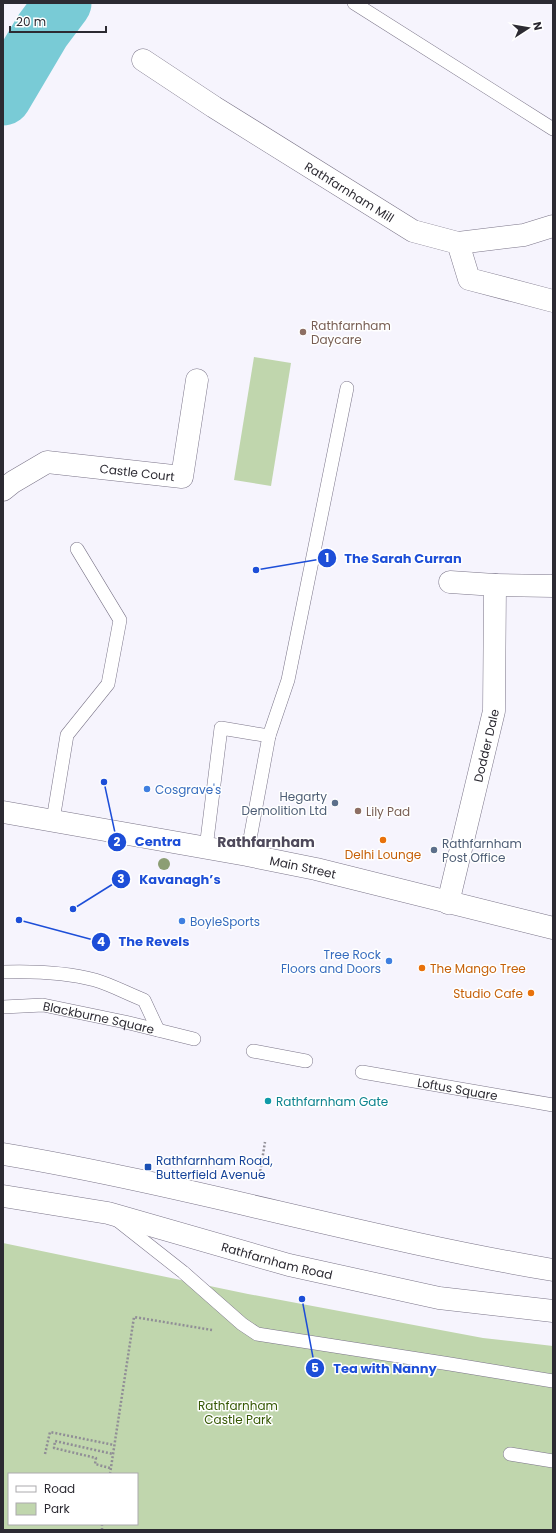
<svg xmlns="http://www.w3.org/2000/svg" width="556" height="1533" font-family="Poppins,sans-serif">
  <style>
    .green { fill: #c0d6ad; fill-rule: evenodd }
    .lines { fill: none; stroke-linecap: round; stroke-linejoin: round }
    .river { stroke: #79cbd6; stroke-width: 57 }
    .service-casing { stroke: #7b7589; stroke-width: 14 }
    .minor-casing { stroke: #7b7589; stroke-width: 23 }
    .tertiary-casing { stroke: #7b7589; stroke-width: 23 }
    .secondary-casing { stroke: #7b7589; stroke-width: 23 }
    .path { stroke: #908e96; stroke-width: 2.5; stroke-dasharray: 2 2; stroke-linecap: butt }
    .service { stroke: #fff; stroke-width: 13 }
    .minor { stroke: #fff; stroke-width: 22 }
    .tertiary { stroke: #fff; stroke-width: 22 }
    .secondary { stroke: #fff; stroke-width: 22 }
    .tree { fill: #8c9e74 }
    .education-dot { fill: #8d6e63; stroke: #fff; stroke-width: 1.5 }
    .shop-dot { fill: #3f7fe0; stroke: #fff; stroke-width: 1.5 }
    .service-dot { fill: #5c6f8a; stroke: #fff; stroke-width: 1.5 }
    .food-dot { fill: #e8710a; stroke: #fff; stroke-width: 1.5 }
    .culture-dot { fill: #0f9aa8; stroke: #fff; stroke-width: 1.5 }
    .transit-dot { fill: #1a4fb4; stroke: #fff; stroke-width: 1.5 }
    .labels { text-anchor: middle; dominant-baseline: central; stroke-width: 3; stroke-linejoin: round; paint-order: stroke }
    .street-label { font-size: 12px; fill: #2c2a32; stroke: #fff }
    .education-label { font-size: 12px; fill: #785e54; stroke: #fff; text-anchor: start }
    .shop-label { font-size: 12px; fill: #366cbe; stroke: #fff; text-anchor: start }
    .service-label { font-size: 12px; fill: #4e5e75; stroke: #fff; text-anchor: end }
    .food-label { font-size: 12px; fill: #c56008; stroke: #fff }
    .culture-label { font-size: 12px; fill: #0d838f; stroke: #fff; text-anchor: start }
    .transit-label { font-size: 12px; fill: #164399; stroke: #fff; text-anchor: start }
    .park-label { font-size: 12px; fill: #365804; stroke: #fff }
    .quarter-label { font-size: 14px; font-weight: bold; fill: #4e495b; stroke: #fff }
    .leader { fill: none; stroke: #1d4ed8; stroke-width: 1.5 }
    .callout-dot { fill: #1d4ed8; stroke: #fff; stroke-width: 1.5 }
    .mark-label { font-size: 12px; text-anchor: middle; font-weight: bold; fill: #fff }
    .callout-label { font-size: 13px; text-anchor: middle; font-weight: bold; fill: #1d4ed8; stroke: #fff; stroke-width: 3; stroke-linejoin: round; paint-order: stroke }
  </style>
  <rect width="100%" height="100%" fill="#f6f4fd"/>
  <g class="green">
    <path d="M254 357 291 363 271 486 234 480Z"/>
    <path d="M3 1243 248 1294 483 1338 553 1346V1530H3ZM9 1474H137V1524H9Z"/>
  </g>
  <g class="lines">
    <path class="river" d="M3 97 42 31 63 3"/>
    <g class="service-casing">
      <g id="service">
        <path d="M354 3 553 129"/>
        <path d="M269 736 288 680 347 388"/>
        <path d="M53 820 67 735 108 684 120 620 77 549"/>
        <path d="M206 848 221 728 269 736 247 855"/>
        <path d="M3 972C34 971 65 972 95 980 112 985 128 994 144 1000L158 1030"/>
        <path id="s1" d="M3 1007 43 1005 125 1022 194 1039"/>
        <path d="M253 1051 306 1061"/>
        <path id="s2" d="M362 1072 553 1105"/>
        <path d="M117 1220 183 1272 242 1324 257 1334 450 1364 553 1381"/>
        <path d="M510 1454 553 1461"/>
      </g>
    </g>
    <g class="minor-casing">
      <g id="minor">
        <path id="s3" d="M143 60 214 107 413 231 458 243 469 279 553 301"/>
        <path d="M458 243 524 235 553 226"/>
        <path id="s4" d="M3 490 13 482 47 462 182 477 197 380"/>
        <path d="M450 582 495 585"/>
        <path id="s5" d="M448 903 494 711 495 585 553 586"/>
      </g>
    </g>
    <g class="tertiary-casing">
      <g id="tertiary">
        <path id="s6" d="M3 812 247 855 316 869 553 928"/>
      </g>
    </g>
    <g class="secondary-casing">
      <g id="secondary">
        <path d="M3 1154C188 1185 368 1239 553 1270"/>
        <path id="s7" d="M3 1196 108 1213 289 1265 439 1298 553 1311"/>
      </g>
    </g>
    <g class="path">
      <path d="M259 1179 265 1142"/>
      <path d="M45 1454 50 1432 114 1445"/>
      <path d="M110 1468 95 1464 96 1458 54 1448 55 1441 113 1454"/>
      <path d="M110 1474 134 1317 212 1330"/>
      <path d="M102 1530V1524"/>
    </g>
    <use href="#service" class="service"/>
    <use href="#minor" class="minor"/>
    <use href="#tertiary" class="tertiary"/>
    <use href="#secondary" class="secondary"/>
  </g>
  <circle class="tree" cx="164" cy="864" r="6"/>
  <g class="education-dot">
    <circle cx="303" cy="332" r="4"/>
    <circle cx="358" cy="811" r="4"/>
  </g>
  <g class="shop-dot">
    <circle cx="147" cy="789" r="4"/>
    <circle cx="182" cy="921" r="4"/>
    <circle cx="389" cy="961" r="4"/>
  </g>
  <g class="service-dot">
    <circle cx="335" cy="803" r="4"/>
    <circle cx="434" cy="850" r="4"/>
  </g>
  <g class="food-dot">
    <circle cx="383" cy="840" r="4"/>
    <circle cx="422" cy="968" r="4"/>
    <circle cx="531" cy="993" r="4"/>
  </g>
  <circle class="culture-dot" cx="268" cy="1101" r="4"/>
  <rect class="transit-dot" x="144" y="1163" width="8" height="8" rx="2"/>
  <g class="labels">
    <g class="street-label">
      <text stroke="none"><textPath href="#s3" startOffset="245">Rathfarnham Mill</textPath></text>
      <text stroke="none"><textPath href="#s4" startOffset="143">Castle Court</textPath></text>
      <text stroke="none"><textPath href="#s5" startOffset="162">Dodder Dale</textPath></text>
      <text stroke="none"><textPath href="#s6" startOffset="305">Main Street</textPath></text>
      <text stroke="none"><textPath href="#s1" startOffset="97">Blackburne Square</textPath></text>
      <text stroke="none"><textPath href="#s2" startOffset="97">Loftus Square</textPath></text>
      <text stroke="none"><textPath href="#s7" startOffset="282">Rathfarnham Road</textPath></text>
    </g>
    <g class="education-label">
      <text x="311" y="325">Rathfarnham<tspan x="311" dy="14">Daycare</tspan></text>
      <text x="366" y="811">Lily Pad</text>
    </g>
    <g class="shop-label">
      <text x="155" y="789">Cosgrave's</text>
      <text x="190" y="921">BoyleSports</text>
      <text x="381" y="954" text-anchor="end">Tree Rock<tspan x="381" dy="14">Floors and Doors</tspan></text>
    </g>
    <g class="service-label">
      <text x="327" y="796">Hegarty<tspan x="327" dy="14">Demolition Ltd</tspan></text>
      <text x="442" y="843" text-anchor="start">Rathfarnham<tspan x="442" dy="14">Post Office</tspan></text>
    </g>
    <g class="food-label">
      <text x="383" y="854">Delhi Lounge</text>
      <text x="430" y="968" text-anchor="start">The Mango Tree</text>
      <text x="523" y="993" text-anchor="end">Studio Cafe</text>
    </g>
    <g class="culture-label">
      <text x="276" y="1101">Rathfarnham Gate</text>
    </g>
    <g class="transit-label">
      <text x="156" y="1160">Rathfarnham Road,<tspan x="156" dy="14">Butterfield Avenue</tspan></text>
    </g>
    <g class="park-label">
      <text x="238" y="1405">Rathfarnham<tspan x="238" dy="14">Castle Park</tspan></text>
    </g>
    <g class="quarter-label">
      <text x="266" y="842">Rathfarnham</text>
    </g>
  </g>
  <path class="leader" d="M256 570L327 558M104 782L117 842M73 909L121 879M19 920L101 942M302 1299L315 1368"/>
  <g class="callout-dot">
    <circle cx="256" cy="570" r="4"/>
    <circle cx="104" cy="782" r="4"/>
    <circle cx="73" cy="909" r="4"/>
    <circle cx="19" cy="920" r="4"/>
    <circle cx="302" cy="1299" r="4"/>
    <circle cx="327" cy="558" r="10"/>
    <circle cx="117" cy="842" r="10"/>
    <circle cx="121" cy="879" r="10"/>
    <circle cx="101" cy="942" r="10"/>
    <circle cx="315" cy="1368" r="10"/>
  </g>
  <g class="mark-label">
    <text x="327" y="562">1</text>
    <text x="117" y="846">2</text>
    <text x="121" y="883">3</text>
    <text x="101" y="946">4</text>
    <text x="315" y="1372">5</text>
  </g>
  <g class="callout-label">
    <text x="403" y="563">The Sarah Curran</text>
    <text x="158" y="846">Centra</text>
    <text x="180" y="884">Kavanagh’s</text>
    <text x="154" y="946">The Revels</text>
    <text x="385" y="1373">Tea with Nanny</text>
  </g>
  <rect width="556" height="1533" fill="none" stroke="#2c2a32" stroke-width="8"/>
  <rect x="8" y="1473" width="130" height="52" fill="#ffffff" stroke="#abaaad"/>
  <rect x="16" y="1486" width="20" height="6" fill="#ffffff" stroke="#abaaad"/>
  <text x="44" y="1493" font-size="12" fill="#2c2a32">Road</text>
  <rect x="16" y="1503" width="20" height="12" fill="#c0d6ad" stroke="#abaaad"/>
  <text x="44" y="1513" font-size="12" fill="#2c2a32">Park</text>
  <g transform="translate(528 28) rotate(78)" stroke="#ffffff" stroke-width="3" paint-order="stroke">
  <path d="M0-3L7 15L0 10L-7 15Z" fill="#2c2a32"/>
  <text y="-6" font-size="11" font-weight="bold" text-anchor="middle" fill="#2c2a32">N</text>
  </g>
  <path d="M10 26v6h96v-6" fill="none" stroke="#2c2a32" stroke-width="2"/>
  <text x="16" y="26" font-size="12" fill="#2c2a32" stroke="#ffffff" stroke-width="3" paint-order="stroke">20 m</text>
</svg>
